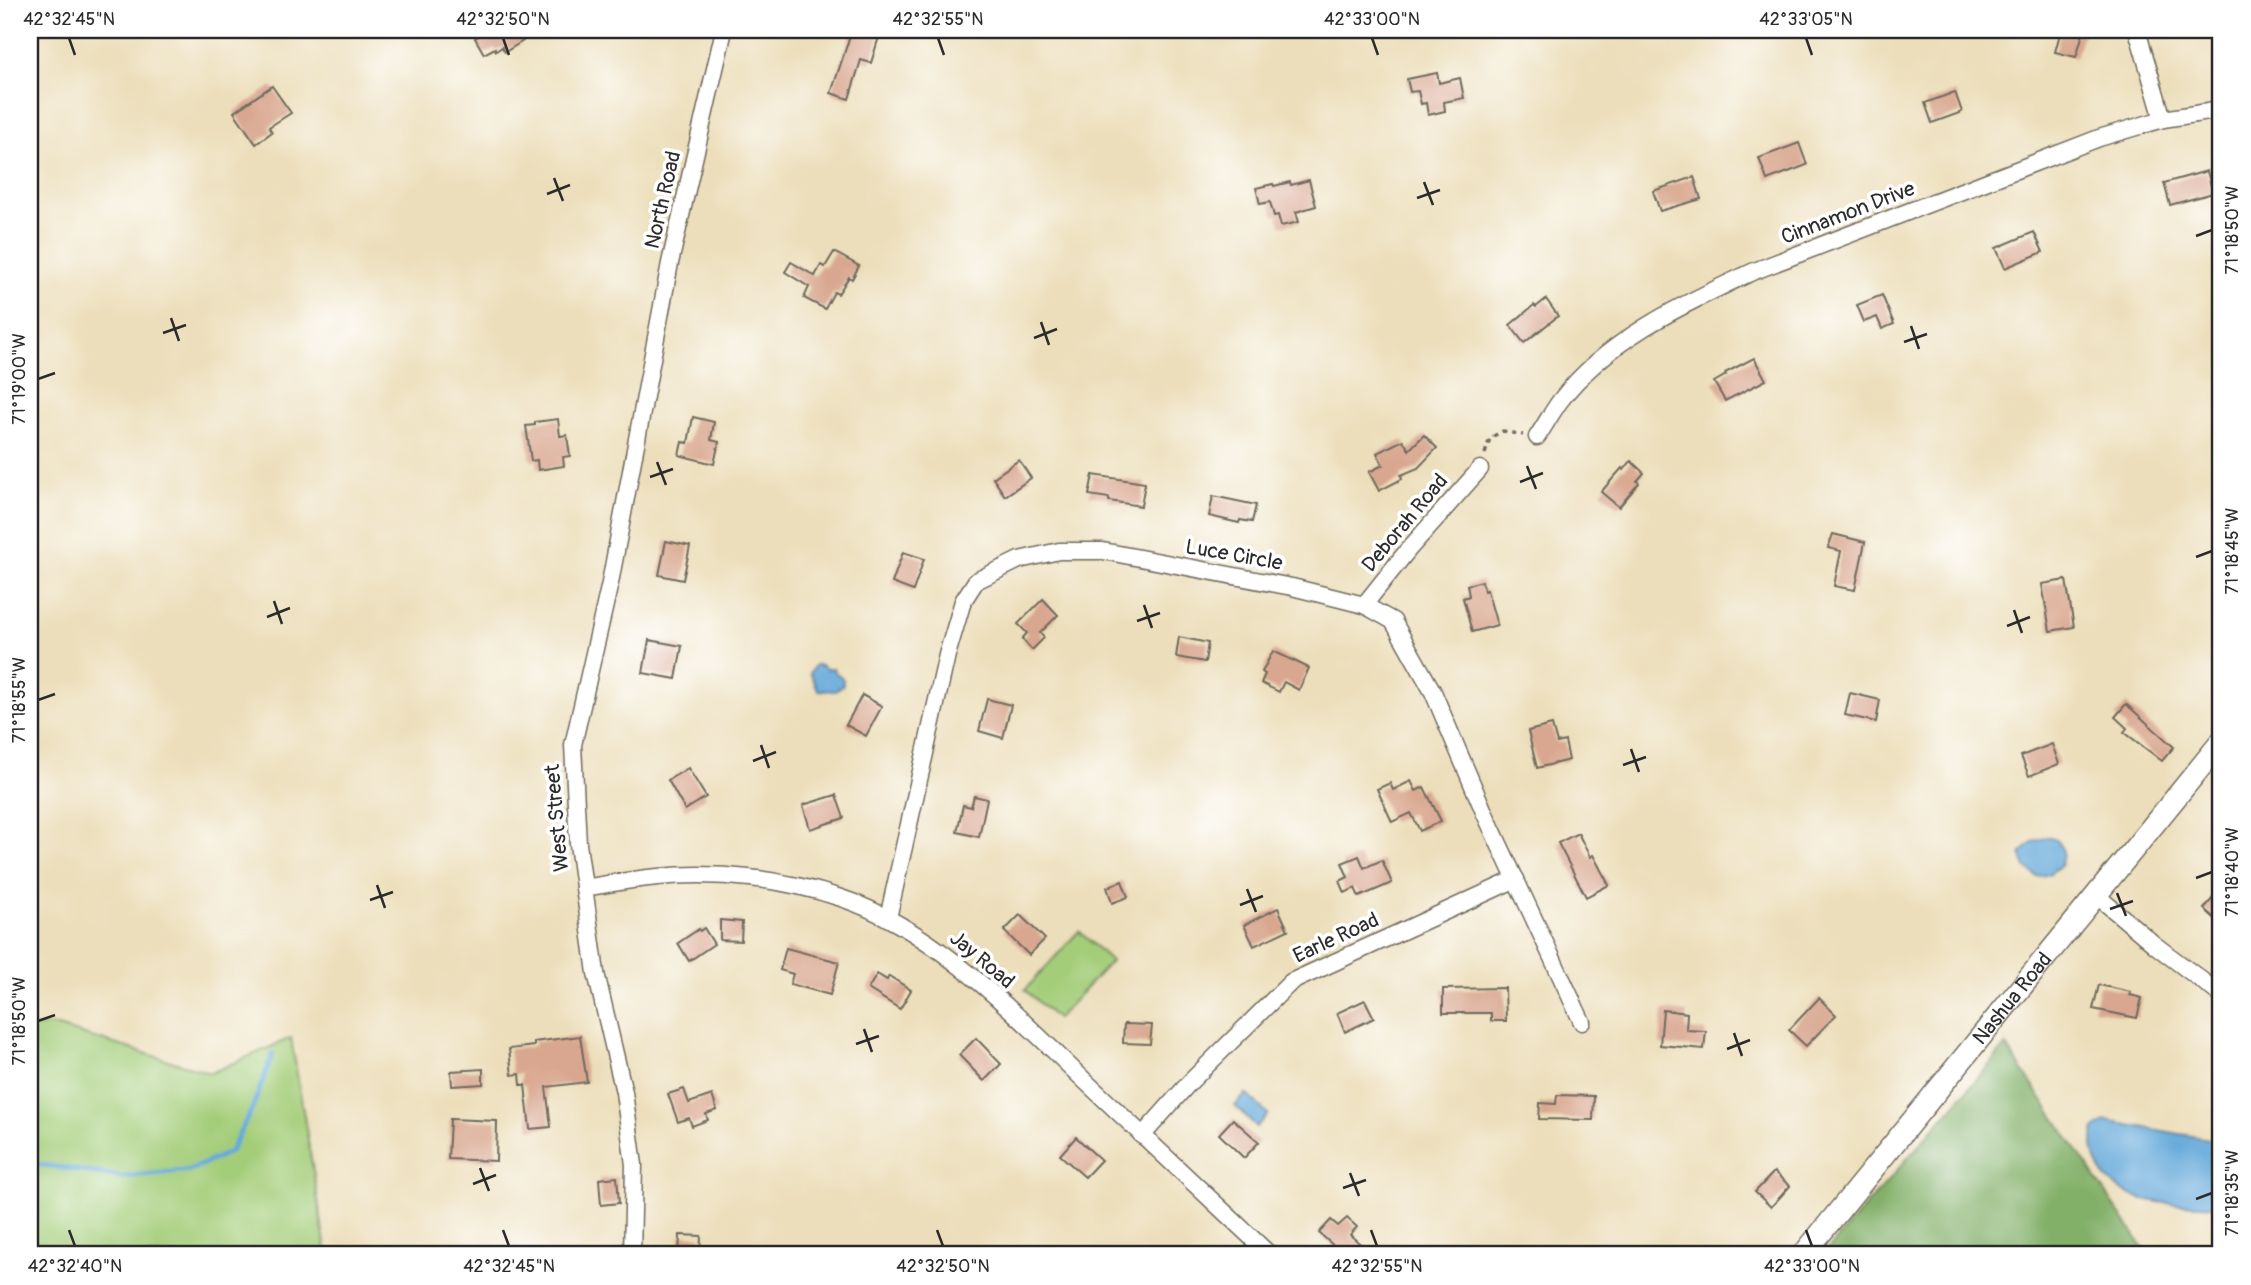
<svg xmlns="http://www.w3.org/2000/svg" width="2251" height="1285" font-family="Pangolin,sans-serif">
  <style>
    .green { fill: #a4cd79; stroke: #687c52; stroke-width: 2 }
    .forest { fill: #83b069; stroke: #576e4a; stroke-width: 2 }
    .water { fill: #63a8d9; stroke: #476a82; stroke-width: 2 }
    .lines { fill: none; stroke-linecap: round; stroke-linejoin: round }
    .stream { stroke: #63a8d9; stroke-width: 5 }
    .building { fill: #d9a790 }
    .street-casing { stroke: #6f6a5d; stroke-width: 19 }
    .secondary-casing { stroke: #6f6a5d; stroke-width: 24 }
    .path { stroke: #6f6a5d; stroke-width: 3.5; stroke-dasharray: 5 5; stroke-linecap: butt }
    .street { stroke: #fff; stroke-width: 16 }
    .secondary { stroke: #fff; stroke-width: 21 }
    .ticks { fill: none; stroke: #2b2b2b; stroke-width: 2.5 }
    .labels { text-anchor: middle; dominant-baseline: central; stroke-width: 7; stroke-linejoin: round; paint-order: stroke }
    .street-label { font-size: 21px; fill: #2b2b2b; stroke: #fff }
    .neatline { fill: none; stroke: #2b2b2b; stroke-width: 2.5 }
    .ticks-label { font-size: 18px; text-anchor: middle; fill: #2b2b2b }
  </style>
  <rect width="100%" height="100%" fill="#fff"/>
  <filter id="ink" filterUnits="userSpaceOnUse"><feTurbulence type="fractalNoise" baseFrequency=".0143" numOctaves="2"/><feDisplacementMap in="SourceGraphic" scale="14" xChannelSelector="R" yChannelSelector="G"/><feConvolveMatrix kernelMatrix="1 2 1 2 8 2 1 2 1" color-interpolation-filters="sRGB"/></filter>
  <filter id="wash" filterUnits="userSpaceOnUse"><feTurbulence type="fractalNoise" baseFrequency=".00686" numOctaves="4" result="noise"/><feDisplacementMap in="SourceGraphic" scale="28" xChannelSelector="R" yChannelSelector="G"/><feGaussianBlur stdDeviation="1.57" result="paint"/><feColorMatrix in="noise" values="0 0 0 0 0 0 0 0 0 0 0 0 0 0 0 0 0 1.4 0 .05"/><feComposite in="paint" operator="in"/></filter>
  <g filter="url(#wash)">
    <rect width="100%" height="100%" fill="#ecdeba"/>
    <g class="green">
      <path d="M1079 931 1111 961 1057 1019 1025 990Z"/>
      <path d="M51 1025 211 1073 291 1038 327 1255H30V1028Z"/>
    </g>
    <path class="forest" d="M2006 1046 2148 1255H1823Z"/>
    <g class="water">
      <path d="M815 665H821L826 669 833 668 835 672 843 679V685L835 691 818 690 810 673Z"/>
      <path d="M2047 837 2057 840 2063 851 2061 865 2049 874 2037 877 2026 868 2021 853 2033 842Z"/>
      <path d="M1246 1094 1268 1114 1257 1127 1235 1106Z"/>
      <path d="M2106 1121 2221 1141V1206C2181 1203 2126 1209 2101 1171 2093 1157 2091 1144 2095 1129Z"/>
    </g>
    <g class="lines">
      <path class="stream" d="M30 1163 123 1177 190 1170 230 1152 252 1109 273 1054"/>
    </g>
    <g id="blocks">
      <g class="building">
        <path d="M488 30H516L523 41 505 52 502 47 496 51 495 48 484 54 475 38Z"/>
        <path d="M852 30H881L871 63 861 60 849 99 831 93Z"/>
        <path d="M2061 30H2084L2076 57 2055 52Z"/>
        <path d="M1437 73 1439 83 1460 78 1464 98 1444 102 1445 111 1428 115 1426 103 1421 104 1418 91 1410 92 1407 79Z"/>
        <path d="M272 86 291 113 269 127 272 132 256 144 234 112Z"/>
        <path d="M1955 92 1962 112 1932 123 1925 103Z"/>
        <path d="M1799 143 1807 165 1767 180 1759 158Z"/>
        <path d="M2207 171 2213 193 2170 205 2164 183Z"/>
        <path d="M1694 177 1701 199 1660 211 1653 191Z"/>
        <path d="M1309 180 1316 206 1296 212 1299 222 1281 226 1278 215 1274 216 1270 202 1260 204 1256 188 1273 184 1274 186 1290 182 1291 185Z"/>
        <path d="M2034 232 2043 252 2005 268 1996 248Z"/>
        <path d="M834 252 859 266 852 279 849 277 838 294 834 292 825 309 804 298 809 287 785 272 791 262 815 276 821 265 825 267Z"/>
        <path d="M1882 295 1894 324 1882 329 1877 317 1864 322 1857 305Z"/>
        <path d="M1546 299 1558 316 1524 343 1510 325 1534 305 1536 307Z"/>
        <path d="M1754 358 1766 380 1725 401 1714 382 1726 375 1725 373Z"/>
        <path d="M693 417 714 422 711 440 719 442 714 464 679 455 682 442 688 443Z"/>
        <path d="M558 419 560 436 567 435 570 456 563 457 564 466 538 470 537 460 531 461 526 426 535 425V422Z"/>
        <path d="M1424 435 1437 448 1418 468 1401 475 1402 479 1379 491 1369 472 1383 465 1377 453 1403 440 1409 450Z"/>
        <path d="M1019 460 1031 478 1005 496 993 478Z"/>
        <path d="M1631 461 1644 473 1637 481 1639 483 1619 507 1601 492 1622 468 1624 470Z"/>
        <path d="M1093 475 1145 483 1141 506 1109 501V498L1089 495Z"/>
        <path d="M1213 496 1256 505 1252 522 1240 520 1239 523 1209 516Z"/>
        <path d="M1833 534 1865 542 1855 590 1834 586 1841 551 1828 548Z"/>
        <path d="M666 541 690 546 683 580 659 575Z"/>
        <path d="M903 552 924 559 913 591 892 583Z"/>
        <path d="M2066 580 2074 627 2050 631 2042 584Z"/>
        <path d="M1482 581 1484 591 1487 590 1497 625 1472 632 1463 598 1469 596 1467 585Z"/>
        <path d="M1043 599 1058 615 1040 633 1044 638 1032 650 1022 639 1027 633 1018 624Z"/>
        <path d="M1179 637 1208 643 1205 662 1176 657Z"/>
        <path d="M649 640 682 646 676 679 643 673Z"/>
        <path d="M1273 651 1309 668 1299 690 1284 682 1279 692 1261 683 1265 674 1262 672Z"/>
        <path d="M1850 693 1880 700 1876 722 1845 715Z"/>
        <path d="M862 695 882 706 866 736 846 725Z"/>
        <path d="M987 699 1011 705 1003 738 979 731Z"/>
        <path d="M2126 704 2174 747 2162 761 2124 732 2127 728 2115 717Z"/>
        <path d="M1552 725 1557 743 1565 741 1569 760 1537 768 1528 731Z"/>
        <path d="M2052 744 2059 764 2029 776 2021 756Z"/>
        <path d="M688 768 706 797 685 810 668 780Z"/>
        <path d="M1411 781 1416 791 1424 787 1441 821 1420 831 1411 813 1392 822 1377 789 1390 783 1393 790Z"/>
        <path d="M836 795 844 818 810 829 803 805Z"/>
        <path d="M974 796 987 799 979 837 957 832 963 805 971 807Z"/>
        <path d="M1578 833 1590 857 1593 855 1609 885 1586 897 1558 843Z"/>
        <path d="M1359 856 1364 868 1382 860 1392 883 1359 897 1355 888 1345 893 1340 881 1348 877 1342 863Z"/>
        <path d="M1122 881 1128 897 1112 903 1107 887Z"/>
        <path d="M2221 888V924L2204 909Z"/>
        <path d="M1278 908 1288 930 1254 946 1244 925Z"/>
        <path d="M1020 915 1045 939 1029 955 1004 931Z"/>
        <path d="M720 920 742 922 741 941 720 940Z"/>
        <path d="M704 928 714 944 689 961 678 943 699 929 700 931Z"/>
        <path d="M786 948 839 962 830 995 790 984 793 974 780 970Z"/>
        <path d="M877 974 887 980 889 976 911 990 900 1009 868 989Z"/>
        <path d="M2099 985 2131 992 2130 995 2142 998 2137 1018 2093 1009Z"/>
        <path d="M1505 988 1506 1021H1491V1013H1443V989Z"/>
        <path d="M1819 998 1836 1015 1806 1046 1789 1030Z"/>
        <path d="M1365 1000 1374 1018 1345 1032 1337 1013Z"/>
        <path d="M1663 1010 1687 1013 1686 1030 1706 1031 1704 1049 1660 1045Z"/>
        <path d="M1124 1024 1152 1025 1150 1044 1123 1043Z"/>
        <path d="M580 1036 587 1082 546 1087 551 1127 530 1129 525 1085H521L520 1074 512 1075 509 1049 534 1046V1042Z"/>
        <path d="M976 1038 1001 1064 984 1081 959 1055Z"/>
        <path d="M483 1069V1084L452 1086 451 1071Z"/>
        <path d="M684 1089 689 1103 712 1095 717 1110 706 1114 708 1120 692 1126 689 1118 678 1122 668 1094Z"/>
        <path d="M1557 1095 1594 1096 1593 1120 1539 1119 1540 1103 1556 1104Z"/>
        <path d="M450 1119 497 1121 496 1161 448 1159Z"/>
        <path d="M1233 1119 1259 1142 1244 1158 1219 1134Z"/>
        <path d="M1076 1137 1101 1160 1085 1177 1060 1155Z"/>
        <path d="M1774 1172 1790 1186 1771 1207 1755 1192Z"/>
        <path d="M617 1177 619 1203 601 1205 599 1179Z"/>
        <path d="M1347 1218 1357 1227 1350 1235 1373 1255H1331L1336 1248 1319 1233 1331 1220 1338 1226Z"/>
        <path d="M680 1235 701 1236 700 1255H679Z"/>
      </g>
    </g>
  </g>
  <g filter="url(#ink)">
    <use href="#blocks" fill-opacity="0" stroke="#6f6a5d" stroke-width="2"/>
    <g class="lines">
      <g class="street-casing">
        <g id="street">
          <path d="M2137 30 2163 119"/>
          <path d="M1537 437C1545 425 1552 412 1560 401 1607 339 1684 304 1752 272L2099 138 2163 119 2221 110"/>
          <path d="M1364 605 1408 550 1480 469"/>
          <path d="M584 888C609 884 633 879 658 877 718 871 784 879 841 898 935 929 1015 1014 1085 1081 1146 1139 1208 1197 1270 1255"/>
          <path d="M2096 895 2155 945 2221 995"/>
          <path d="M888 918 947 655 963 601 976 581 1019 560 1059 551H1103L1292 587 1364 605 1393 621 1433 692 1485 814 1582 1022"/>
          <path d="M1142 1136 1190 1082 1291 982 1516 879"/>
          <path d="M632 1255 634 1165 624 1092 596 973 578 844 573 745 610 583 670 263 724 30"/>
        </g>
      </g>
      <g class="secondary-casing">
        <g id="secondary">
          <path id="s1" d="M1803 1255 2221 742"/>
        </g>
      </g>
      <path class="path" d="M1485 454 1490 438 1503 431 1523 435"/>
      <use href="#street" class="street"/>
      <use href="#secondary" class="secondary"/>
    </g>
  </g>
  <path class="ticks" d="M69 38 75 55M503 38 509 55M938 38 944 55M1372 38 1378 55M1806 38 1812 55M554 178 563 201M1424 182 1433 205M547 194 570 185M1417 198 1440 190M2196 236 2212 230M171 318 179 341M1041 322 1049 345M1911 326 1919 349M163 333 186 325M1034 338 1057 329M1904 342 1927 334M38 379 55 373M657 462 666 485M1527 466 1536 489M650 477 673 469M1520 482 1543 473M2196 557 2212 551M274 601 282 624M1144 605 1152 628M2014 610 2022 633M267 617 290 608M1137 621 1160 613M2007 626 2030 617M38 700 55 694M761 745 769 768M1631 749 1639 772M753 761 776 752M1623 765 1646 757M2196 878 2212 872M377 885 385 908M1247 889 1256 912M2117 893 2126 916M370 900 393 892M1240 905 1263 896M2110 909 2133 901M38 1021 55 1015M864 1029 872 1052M1734 1033 1742 1056M856 1044 879 1036M1727 1049 1750 1040M480 1168 489 1191M1350 1173 1359 1196M473 1184 496 1175M1343 1188 1366 1180M2196 1199 2212 1193M69 1230 75 1246M503 1230 509 1246M937 1230 943 1246M1371 1230 1377 1246M1806 1230 1812 1246"/>
  <g class="labels">
    <g class="street-label">
      <text transform="translate(663 200) rotate(-77)">North Road</text>
      <text transform="translate(1848 213) rotate(-21)">Cinnamon Drive</text>
      <text transform="translate(1405 523) rotate(-50)">Deborah Road</text>
      <text transform="translate(1234 555) rotate(10)">Luce Circle</text>
      <text transform="translate(557 818) rotate(-95)">West Street</text>
      <text transform="translate(1336 938) rotate(-25)">Earle Road</text>
      <text transform="translate(982 960) rotate(40)">Jay Road</text>
      <text stroke="none"><textPath href="#s1" startOffset="331">Nashua Road</textPath></text>
    </g>
  </g>
  <rect width="2251" height="1285" fill="none" stroke="#fff" stroke-width="77"/>
  <rect x="38" y="38" width="2174" height="1208" class="neatline"/>
  <g class="ticks-label">
    <text x="69" y="25">42°32'45"N</text>
    <text x="503" y="25">42°32'50"N</text>
    <text x="938" y="25">42°32'55"N</text>
    <text x="1372" y="25">42°33'00"N</text>
    <text x="1806" y="25">42°33'05"N</text>
    <text transform="translate(2232 230) rotate(-90)" y="6">71°18'50"W</text>
    <text transform="translate(19 379) rotate(-90)" y="6">71°19'00"W</text>
    <text transform="translate(2232 551) rotate(-90)" y="6">71°18'45"W</text>
    <text transform="translate(19 700) rotate(-90)" y="6">71°18'55"W</text>
    <text transform="translate(2232 872) rotate(-90)" y="6">71°18'40"W</text>
    <text transform="translate(19 1021) rotate(-90)" y="6">71°18'50"W</text>
    <text transform="translate(2232 1193) rotate(-90)" y="6">71°18'35"W</text>
    <text x="75" y="1272">42°32'40"N</text>
    <text x="509" y="1272">42°32'45"N</text>
    <text x="943" y="1272">42°32'50"N</text>
    <text x="1377" y="1272">42°32'55"N</text>
    <text x="1812" y="1272">42°33'00"N</text>
  </g>
</svg>
